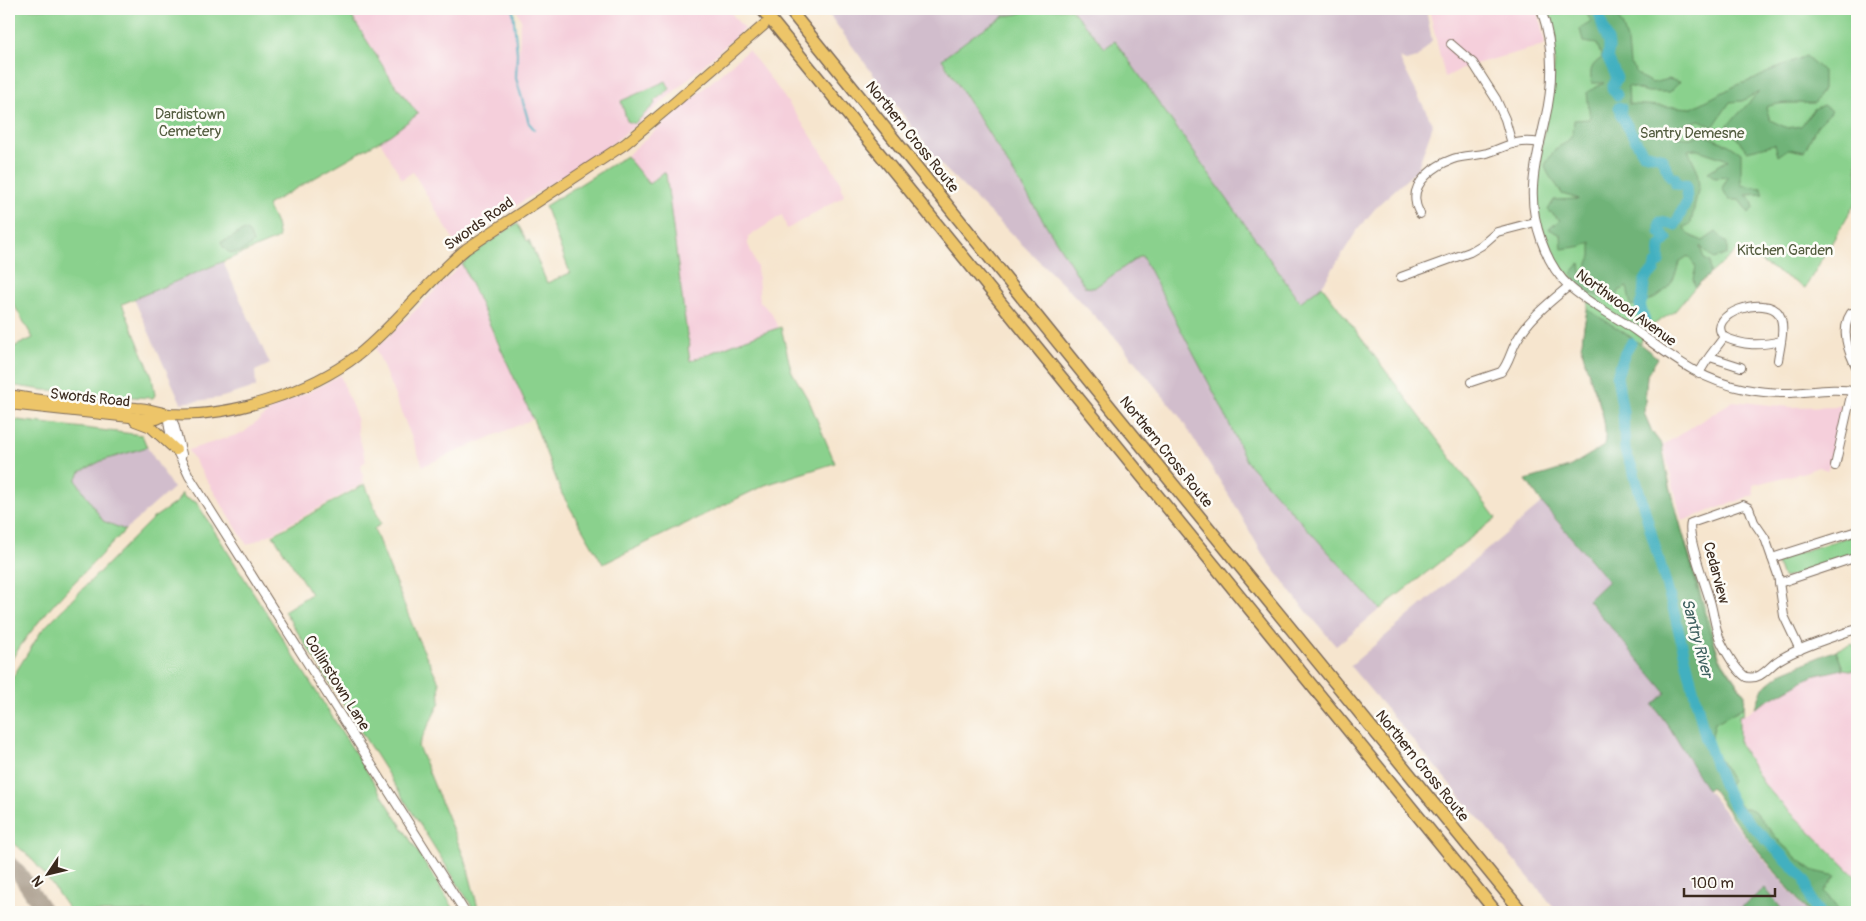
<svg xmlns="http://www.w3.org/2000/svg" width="1866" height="921" font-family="Pangolin,sans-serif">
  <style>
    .built { fill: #f5cfdb }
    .industrial { fill: #d1bdcc }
    .green { fill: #8ad18d; stroke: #627e56 }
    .forest { fill: #6fb378; stroke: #556e4b }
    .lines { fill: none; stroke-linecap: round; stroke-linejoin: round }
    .stream { stroke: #43b0c0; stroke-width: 2 }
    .river { stroke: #43b0c0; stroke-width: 11 }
    .taxiway { stroke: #988876; stroke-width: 16 }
    .major-tunnel { stroke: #d1c0ab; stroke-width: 10; stroke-dasharray: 10 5; stroke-linecap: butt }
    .minor-casing { stroke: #7c6b5c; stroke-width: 10 }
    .major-casing { stroke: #7c6b5c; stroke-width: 12 }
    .highway-casing { stroke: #7c6b5c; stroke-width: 14 }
    .minor { stroke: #fff; stroke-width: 8 }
    .major { stroke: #edc569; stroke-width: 10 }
    .highway { stroke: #edc569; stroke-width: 11 }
    .labels { text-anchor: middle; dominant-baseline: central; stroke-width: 5; stroke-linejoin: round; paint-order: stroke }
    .park-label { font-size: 15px; fill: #535c3f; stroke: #fdfcf7 }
    .street-label { font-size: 15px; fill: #3b2a1e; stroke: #fdfcf7 }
    .water-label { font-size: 16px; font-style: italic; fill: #3e605f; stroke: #fdfcf7 }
  </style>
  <rect width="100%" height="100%" fill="#fdfcf7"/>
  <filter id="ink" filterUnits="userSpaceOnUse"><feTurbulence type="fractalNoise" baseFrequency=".02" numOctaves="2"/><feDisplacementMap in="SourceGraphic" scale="10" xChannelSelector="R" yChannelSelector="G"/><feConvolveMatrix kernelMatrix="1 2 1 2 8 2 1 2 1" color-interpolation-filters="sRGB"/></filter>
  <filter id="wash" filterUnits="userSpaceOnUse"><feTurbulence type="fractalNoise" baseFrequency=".0096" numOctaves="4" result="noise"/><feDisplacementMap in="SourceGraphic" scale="20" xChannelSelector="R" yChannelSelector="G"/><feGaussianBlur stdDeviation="1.12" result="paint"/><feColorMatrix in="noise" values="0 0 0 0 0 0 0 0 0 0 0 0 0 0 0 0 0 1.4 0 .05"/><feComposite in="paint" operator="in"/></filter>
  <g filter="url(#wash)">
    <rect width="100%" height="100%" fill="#f6e5ce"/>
    <g class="built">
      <path d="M347 9H513L519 55 520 23 522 22 516 9H728L744 29 639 123 605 149 456 244 413 172 402 179 380 141 418 114 391 79Z"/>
      <path d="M1429 9H1538L1545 45 1468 66 1445 77Z"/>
      <path d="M748 50 777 87 810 134 840 180 844 196 787 229 782 215 748 237V244L757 267 760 302 771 312 778 328 690 361 666 174 664 172 650 185 626 156Z"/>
      <path d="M462 264 533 419 423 466 376 349Z"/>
      <path d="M340 375 356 416 358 433 366 461 361 465 364 483 273 533 247 545 188 450 243 433 275 407 321 386Z"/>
      <path d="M1733 401 1790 407 1841 406 1828 470 1818 467 1805 472 1753 485 1754 495 1682 521 1663 445Z"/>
      <path d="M1838 669 1857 671V878L1779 801 1764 784 1739 743V714L1743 715 1812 676Z"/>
    </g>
    <g class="industrial">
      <path d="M825 9H1032L1018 14 1004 16 974 35 942 60 1085 287 1142 256 1222 408 1246 461 1380 609 1336 646 1298 601 1262 553 1235 505 1180 417 1119 342 1085 306 938 162Z"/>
      <path d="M1071 9H1426L1432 41 1417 58 1406 61 1399 58 1433 125 1417 170 1378 205 1356 232 1322 286 1300 302 1115 41 1105 48Z"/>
      <path d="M223 262 270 364 255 371 256 387 219 398 181 403 134 299Z"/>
      <path d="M147 447 173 488 125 530 103 521 76 480 80 472 101 461Z"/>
      <path d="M1542 503 1608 581 1588 600 1667 693 1653 706 1670 728 1707 790 1807 912H1784L1765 889 1736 912H1558L1350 666Z"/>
    </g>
    <g class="green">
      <path d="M9 9H347L391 79 418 114 390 135 267 205 276 224 279 238 122 304 152 376 155 395 153 398 93 395 81 391 44 390 9 385V349L33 338 9 296Z"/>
      <path d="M1032 9H1071L1105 48 1115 41 1300 302 1322 286 1496 518 1380 609 1246 461 1222 408 1142 256H1140L1094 288 1085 287 942 59 974 35 1004 16 1018 14Z"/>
      <path d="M1545 9H1857V200L1805 288 1739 249 1695 287 1675 311 1645 330 1639 349 1647 375 1644 413 1652 432 1660 445 1678 517 1719 656 1745 695 1743 715H1739V743L1764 784 1779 801 1857 878V912H1808L1740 828 1604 447C1611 417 1588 381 1583 352 1580 338 1587 311 1590 297 1579 286 1566 275 1557 261 1517 204 1549 131 1554 68 1556 48 1551 28 1545 9Z"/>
      <path d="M666 81 670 89 654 101 655 104 634 124 627 121 621 101Z"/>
      <path d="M626 156 649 184 664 172 666 174 687 335 690 346 688 347 690 361 743 340 781 327 791 370 810 403 835 463 765 485 603 564 562 494 533 419 462 264 481 248 517 223 527 241 529 240 547 283 570 273 545 206Z"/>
      <path d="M9 419 142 435 147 447 101 461 80 472 76 480 103 521 125 530C86 572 38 614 9 664Z"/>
      <path d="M365 484 381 524 374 529 418 639 439 682 440 702 418 746 466 862 479 912 475 911 284 611 311 594 273 535Z"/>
      <path d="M182 493 185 498 196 502 456 912H71C53 888 36 856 9 841V683L42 630 152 519 177 502Z"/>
      <path d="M1857 534V555L1785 578 1781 575 1777 564 1778 559Z"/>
      <path d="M1853 644 1857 656V671L1843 669 1836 650Z"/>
    </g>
    <g class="forest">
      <path d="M1574 9H1613L1623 27 1628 43 1630 64 1641 77 1652 83 1668 79 1680 82 1670 92H1648L1628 86 1629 104 1692 108 1737 85 1755 79 1778 67 1806 56 1823 71V89L1815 103C1798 104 1782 101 1766 107L1770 120 1787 128 1801 126 1814 109 1823 105 1832 111 1817 126 1804 152 1788 149 1778 156 1775 144 1747 151 1727 126 1759 92 1742 101 1730 102 1713 127 1700 120 1677 126V137L1691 138 1702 134 1729 145 1741 153V185L1761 188 1764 194 1746 195 1751 199 1754 207 1749 213 1739 200H1729L1722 188 1728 177 1715 178 1708 172 1728 160 1695 149 1688 150 1697 169 1699 186 1691 223 1684 228 1689 235 1703 241 1716 232 1727 243V254L1714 259 1700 246 1704 259 1710 262V274L1695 287 1693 279 1696 267 1688 256 1679 262C1673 291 1658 299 1631 306L1627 287 1619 291 1616 300H1608L1582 290 1571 273 1580 263 1582 278 1591 256V242L1583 246 1562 249 1561 235 1549 229 1560 220 1548 210 1554 200 1579 199 1562 194C1556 182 1548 178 1545 165L1555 149 1567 142 1573 133 1574 120 1590 119 1587 92 1604 83H1592C1589 70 1591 65 1602 58L1597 44 1583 42 1580 29 1591 22 1585 10 1575 13Z"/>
      <path d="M245 230 250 234 253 243C243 254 227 259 221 242 231 240 236 233 245 230Z"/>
      <path d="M1587 309 1631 337 1658 358 1647 375 1644 413 1652 432 1662 445 1669 483 1708 628 1720 660 1745 695 1744 707 1715 723 1710 744 1732 780 1728 788 1742 808H1748L1754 811 1781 843 1798 859 1814 871 1836 876 1824 891 1840 912H1808L1740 828 1711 787 1707 790 1670 728 1653 705 1666 693 1588 600 1608 581 1542 503 1526 480 1569 467 1604 446C1611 417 1588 381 1583 352 1580 339 1586 322 1587 309Z"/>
      <path d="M1836 650 1843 669 1812 676 1755 708 1763 688 1783 672Z"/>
      <path d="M1765 888 1784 912H1736Z"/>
    </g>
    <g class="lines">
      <path class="stream" d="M513 9 517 53 516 78 529 123 534 129"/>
      <g class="river">
        <path d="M1597 9C1601 16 1601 21 1603 28 1607 39 1612 45 1607 56L1617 78 1612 88 1617 95"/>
        <path d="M1619 107 1621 108V115L1643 153 1661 157 1671 177 1675 178 1676 184 1686 185 1687 201 1675 225 1660 222V232L1667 239 1660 246 1659 262 1655 265 1654 271C1637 282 1648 290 1640 305L1645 321"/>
        <path d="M1631 343 1624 355 1617 376 1623 412 1625 451 1633 470 1673 608 1705 736 1722 782 1735 808 1805 879 1811 902 1819 912"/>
      </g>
      <path class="taxiway" d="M9 864 19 873 45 912"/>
    </g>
  </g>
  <g filter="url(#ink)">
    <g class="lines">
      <path class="major-tunnel" d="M764 24 782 9"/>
      <g class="minor-casing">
        <g id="minor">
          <path d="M1541 9C1554 46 1554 82 1545 120 1540 143 1534 164 1533 187 1531 219 1545 265 1570 287 1589 304 1612 314 1633 329 1670 355 1698 380 1745 389 1759 392 1775 393 1790 393 1812 392 1835 387 1857 392"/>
          <path d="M1451 44 1473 63 1496 99 1505 119 1512 144"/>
          <path d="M1420 214C1419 211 1416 207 1416 203 1411 182 1436 165 1453 159 1463 155 1476 156 1487 153 1508 146 1516 139 1540 143"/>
          <path d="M1401 277 1470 252 1482 245 1497 232 1535 222"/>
          <path d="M1857 315 1851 313C1840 329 1848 352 1857 368"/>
          <path d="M1710 357 1741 367"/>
          <path d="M1778 360C1780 346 1786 326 1779 314 1767 294 1704 314 1724 337 1744 346 1760 346 1781 341"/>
          <path d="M1699 374C1705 360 1715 350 1724 337"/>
          <path d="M1471 382 1501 372C1509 363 1511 350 1517 340 1529 318 1550 302 1569 286"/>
          <path d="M168 414C167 437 180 456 189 476L465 912"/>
          <path d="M168 414 174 424 182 454"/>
          <path d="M1835 466 1852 391"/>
          <path d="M1772 558 1857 531"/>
          <path d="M1779 583 1857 557"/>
          <path d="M1800 650 1784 616 1778 575 1772 558 1765 538 1754 522 1749 508 1743 505 1691 523C1686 535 1706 586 1710 601 1714 615 1715 629 1721 642 1727 654 1736 670 1746 677 1760 680 1766 670 1776 662 1792 650 1827 639 1847 632L1854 630 1857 632"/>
        </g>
      </g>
      <g class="major-casing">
        <g id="major">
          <path d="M9 395C51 403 94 405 137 408 148 408 159 413 170 414 230 418 310 392 358 355 398 323 427 281 466 249L625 144 674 103 764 25"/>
          <path d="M9 404 139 418 157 419 168 414"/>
          <path d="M135 421 151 427 176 450"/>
        </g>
      </g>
      <g class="highway-casing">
        <g id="highway">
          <path d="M762 9 1496 912"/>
          <path d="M789 9 1119 418 1522 912"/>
        </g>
      </g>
      <use href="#minor" class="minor"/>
      <use href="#major" class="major"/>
      <use href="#highway" class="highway"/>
    </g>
  </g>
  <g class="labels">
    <g class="park-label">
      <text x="190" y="114">Dardistown<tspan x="190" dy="17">Cemetery</tspan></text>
      <text x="1692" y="133">Santry Demesne</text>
      <text x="1785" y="250">Kitchen Garden</text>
    </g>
    <g class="street-label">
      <text transform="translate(912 137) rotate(51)">Northern Cross Route</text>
      <text transform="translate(479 224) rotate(-35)">Swords Road</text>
      <text transform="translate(1626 308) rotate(36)">Northwood Avenue</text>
      <text transform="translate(90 398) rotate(6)">Swords Road</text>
      <text transform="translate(1166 452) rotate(51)">Northern Cross Route</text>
      <text transform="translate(1716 573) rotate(75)">Cedarview</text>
      <text transform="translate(337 683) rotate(58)">Collinstown Lane</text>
      <text transform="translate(1422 766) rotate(51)">Northern Cross Route</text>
    </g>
    <g class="water-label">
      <text transform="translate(1697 638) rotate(75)">Santry River</text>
    </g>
  </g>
  <rect width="1866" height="921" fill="none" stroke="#fdfcf7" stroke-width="30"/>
  <g transform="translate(48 874) rotate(235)" stroke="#fdfcf7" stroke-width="4" paint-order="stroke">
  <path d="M0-4L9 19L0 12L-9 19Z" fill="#3b2a1e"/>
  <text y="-8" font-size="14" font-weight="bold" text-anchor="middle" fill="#3b2a1e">N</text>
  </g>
  <path d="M1684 888v8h91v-8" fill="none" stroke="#3b2a1e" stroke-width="2.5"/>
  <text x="1691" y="888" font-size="15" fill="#3b2a1e" stroke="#fdfcf7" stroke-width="4" paint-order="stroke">100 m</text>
</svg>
